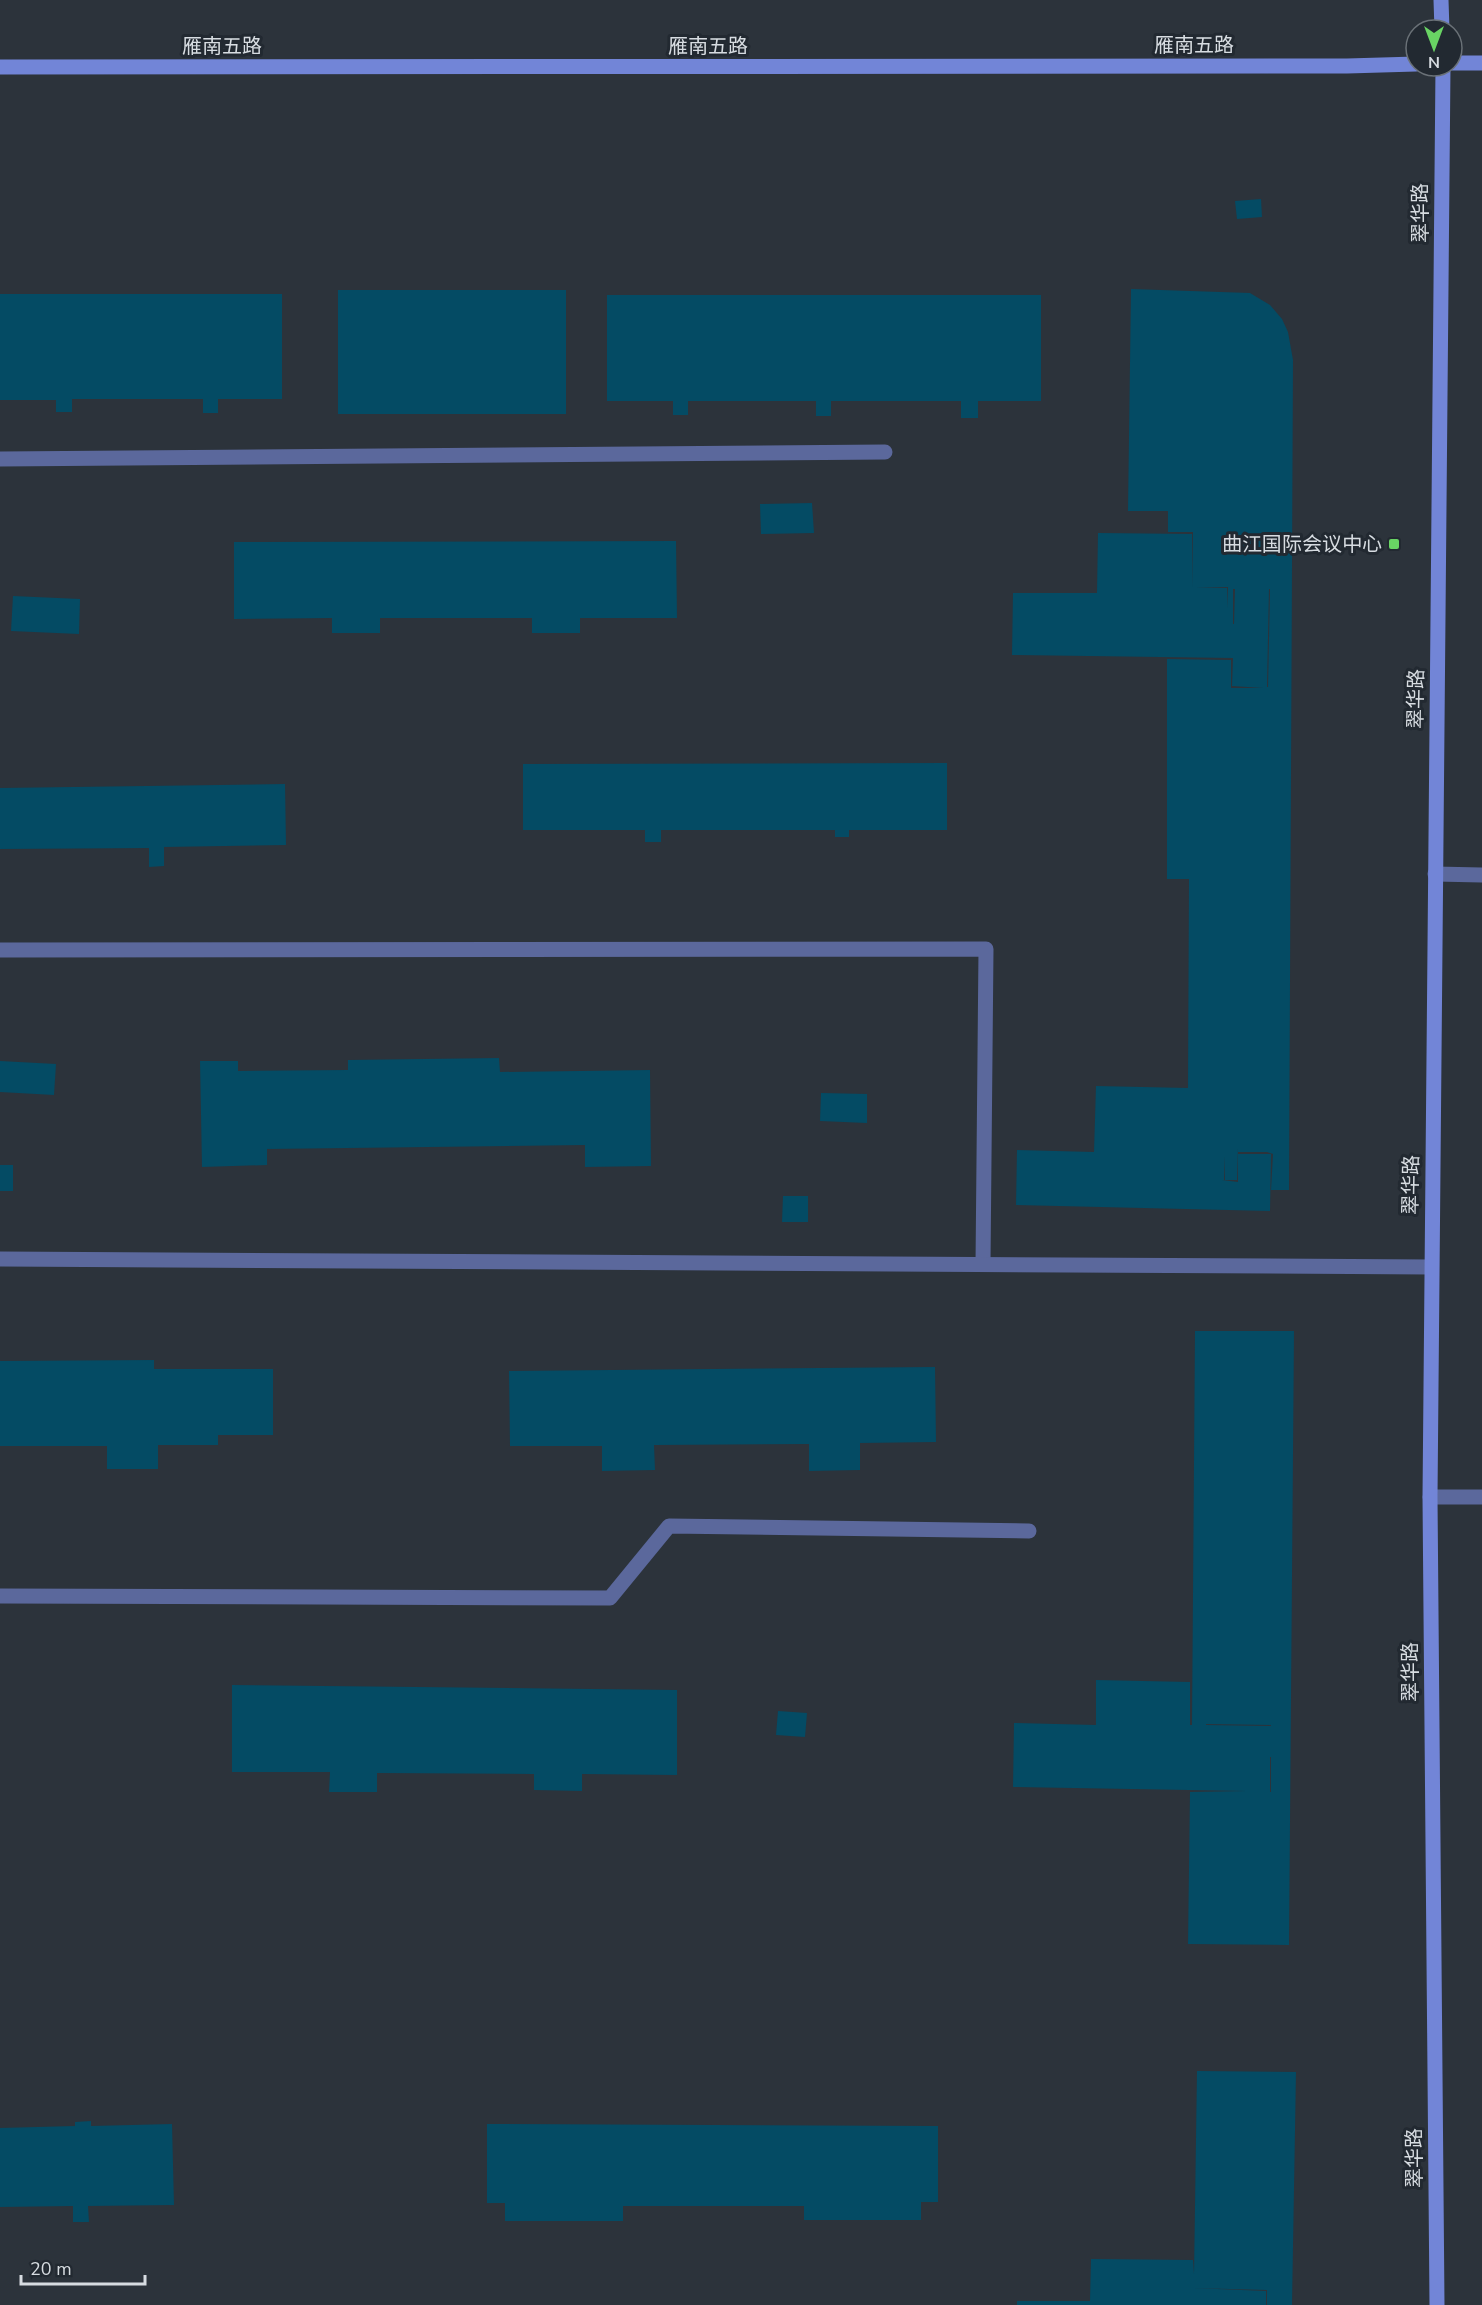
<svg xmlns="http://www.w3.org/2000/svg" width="1482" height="2305" font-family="'Nunito Sans','Noto Sans SC',sans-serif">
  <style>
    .building { fill: #044b64; fill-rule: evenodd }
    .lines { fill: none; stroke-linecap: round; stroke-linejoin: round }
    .street { stroke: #5b689c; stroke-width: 15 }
    .secondary { stroke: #7285d7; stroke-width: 15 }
    .poi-dot { fill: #69d464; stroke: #222931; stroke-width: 2 }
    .labels { text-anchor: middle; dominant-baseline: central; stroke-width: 6; stroke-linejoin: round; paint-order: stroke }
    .street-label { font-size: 20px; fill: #d7dce1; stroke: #222931 }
    .poi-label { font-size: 20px; fill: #d7dce1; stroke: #222931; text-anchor: end }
  </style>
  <rect width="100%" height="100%" fill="#2c333b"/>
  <g class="building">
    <path d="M1261 199 1262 217 1237 219 1235 201Z"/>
    <path d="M1131 289 1250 293 1270 305 1282 319 1288 332 1293 360 1289 1190H1271L1273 1154 1267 1152H1238V1148L1237 1180H1225V1156L1224 1180H1222L1238 1182V1154H1271L1270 1211 1016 1205 1017 1150 1094 1152 1096 1086 1188 1088 1189 879H1167V659L1231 660V688H1263L1232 686 1233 658 1012 655 1013 593H1097L1098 533 1192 534V587L1193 532H1168V511H1128ZM1196 587H1228L1227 608V588ZM1233 589H1235L1234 624H1233ZM1269 589H1270L1268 687H1267Z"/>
    <rect x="338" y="290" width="228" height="124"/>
    <path d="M0 294H282V399H218V413H203V399H72V412H56V400H0Z"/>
    <path d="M607 295H1041V401H978V418H961V401H831V416H816V401H688V415H673V401H607Z"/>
    <path d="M812 503 814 533 761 534 760 504Z"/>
    <path d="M676 541 677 618H580V633H532V618H380V633H332V618L234 619V542Z"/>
    <path d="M13 596 80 599 79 634 11 631Z"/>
    <path d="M947 763V830H849V837H835V830H661V842H645V830H523V764Z"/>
    <path d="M285 784 286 845 164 847V866L149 867V848L0 849V788Z"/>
    <path d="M499 1058 500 1072 650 1070 651 1166 585 1167V1145L267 1149V1165L202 1167 200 1061H238V1071L348 1070V1060Z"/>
    <path d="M0 1061 56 1064 54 1095 0 1092Z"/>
    <path d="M821 1093 867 1094V1123L820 1121Z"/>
    <rect x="0" y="1165" width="13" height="26"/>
    <path d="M783 1196H808V1222H782Z"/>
    <path d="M1195 1331H1294L1289 1945 1188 1944 1190 1792 1247 1791 1013 1787 1014 1723 1096 1725V1680L1190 1682V1725H1192ZM1206 1724 1271 1725V1726L1206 1725ZM1270 1757H1271V1792H1270Z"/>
    <path d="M154 1360V1369H273V1435H218V1445H158V1469H107V1446H0V1361Z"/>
    <path d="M935 1367 936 1442 860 1443V1470L809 1471V1444L654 1445 655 1470 602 1471V1446H510L509 1371Z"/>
    <path d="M232 1685 677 1690V1775L582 1774V1791L534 1790V1774L377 1773V1792H329L330 1772H232Z"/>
    <path d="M778 1711 807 1713 805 1737 776 1735Z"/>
    <path d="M1197 2071 1296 2072 1292 2305H1267V2290L1193 2288 1266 2291V2305H1017V2301H1090L1091 2259 1193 2260 1194 2274Z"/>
    <path d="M91 2121V2126L172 2124 174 2205 88 2206 89 2222H73V2206L0 2207V2128L75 2126V2122Z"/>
    <path d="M487 2124 938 2126V2202H921V2220H804V2206H623V2221H505V2203H487Z"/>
  </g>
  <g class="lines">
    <g class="street">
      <path d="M0 459 885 452"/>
      <path d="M1435 874 1482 875"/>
      <path d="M0 950 986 949 983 1264"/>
      <path d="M0 1259 1431 1267"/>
      <path d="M1430 1497H1482"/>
      <path d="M0 1596 610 1598 669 1526 1029 1531"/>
    </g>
    <g class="secondary">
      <path d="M1441 0 1442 30"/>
      <path d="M1452 63H1482"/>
      <path d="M0 67 1347 66 1416 64"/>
      <path d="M1437 2305 1430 1497 1443 66"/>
    </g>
  </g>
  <rect class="poi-dot" x="1388" y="538" width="12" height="12" rx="3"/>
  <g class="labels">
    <g class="street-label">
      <text x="1194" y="45">雁南五路</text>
      <text x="222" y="46">雁南五路</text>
      <text x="708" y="46">雁南五路</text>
      <text transform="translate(1420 213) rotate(-90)">翠华路</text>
      <text transform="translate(1416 699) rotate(-89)">翠华路</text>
      <text transform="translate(1411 1185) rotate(-89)">翠华路</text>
      <text transform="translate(1410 1672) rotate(-90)">翠华路</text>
      <text transform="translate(1414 2158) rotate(-90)">翠华路</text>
    </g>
    <g class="poi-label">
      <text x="1382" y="544">曲江国际会议中心</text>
    </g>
  </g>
  <g transform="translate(1434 48) rotate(180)"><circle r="28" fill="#222931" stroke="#6a7177" stroke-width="1.5"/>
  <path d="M0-4.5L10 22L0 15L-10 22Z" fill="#69d464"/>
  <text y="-9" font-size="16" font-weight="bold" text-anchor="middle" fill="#d7dce1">N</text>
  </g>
  <path d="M21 2275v9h124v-9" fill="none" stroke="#d7dce1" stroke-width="3"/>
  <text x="30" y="2275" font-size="18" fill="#d7dce1" stroke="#222931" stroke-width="4.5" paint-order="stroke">20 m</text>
</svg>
